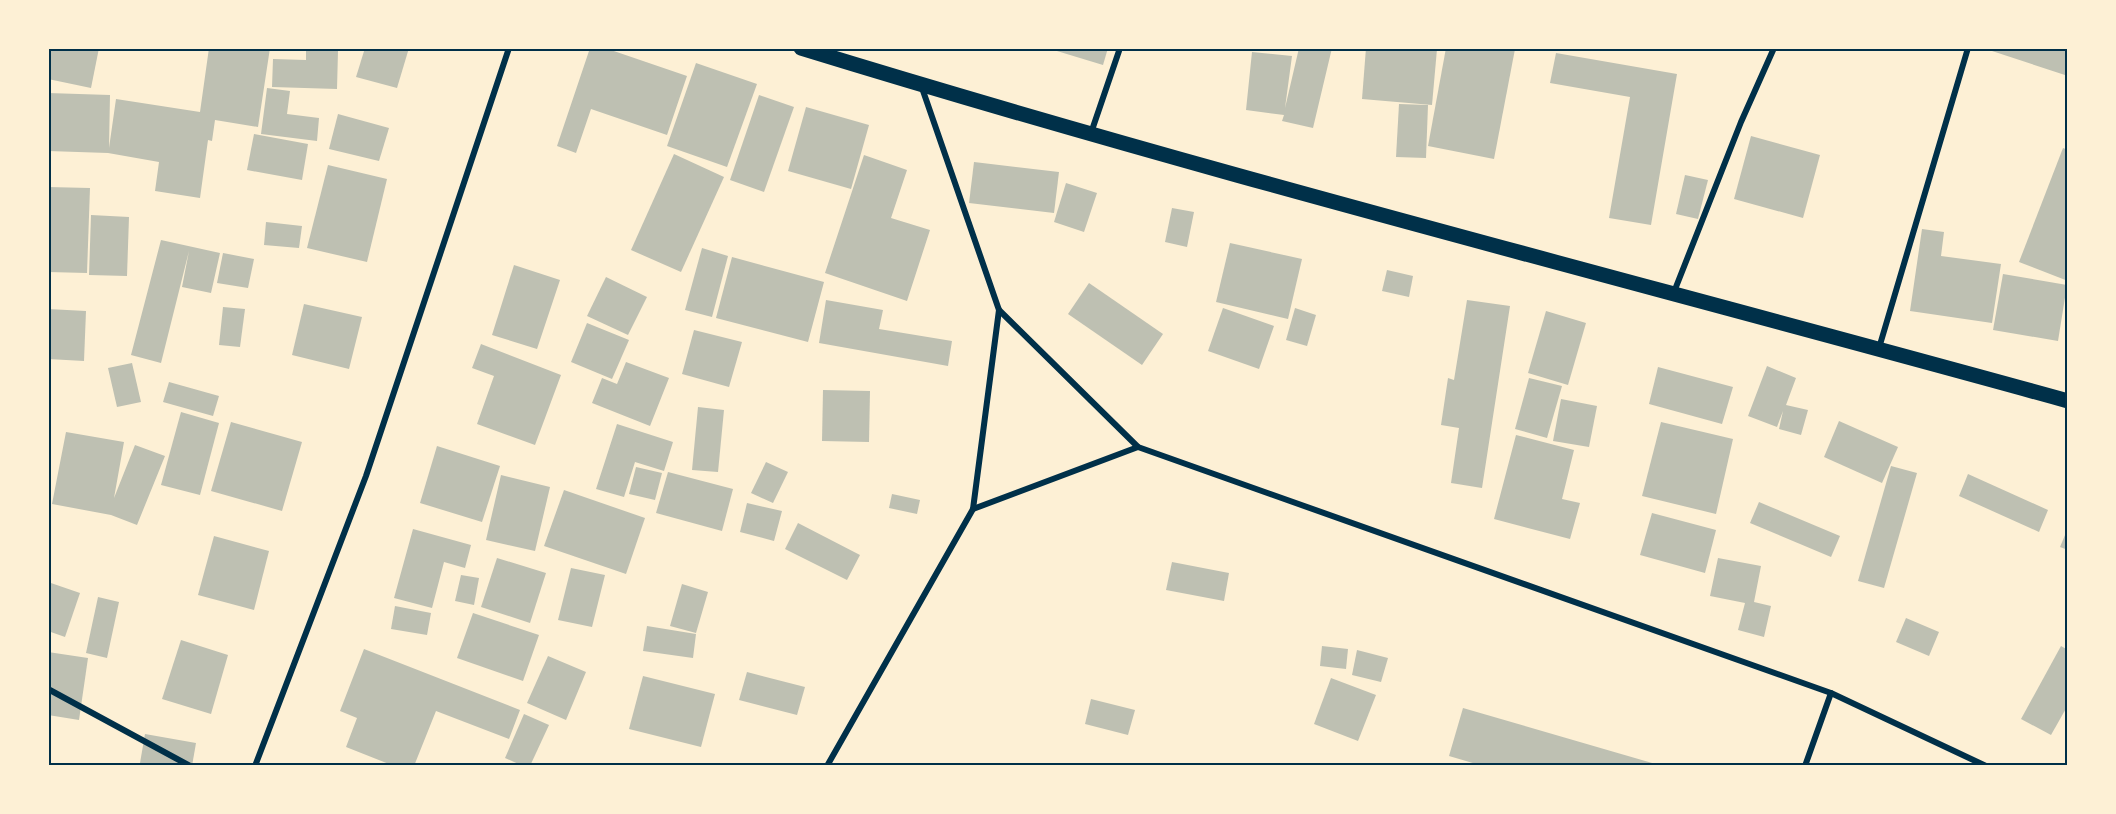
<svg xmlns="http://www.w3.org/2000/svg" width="2116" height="814" font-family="Literata,serif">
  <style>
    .building { fill: #bec0b2 }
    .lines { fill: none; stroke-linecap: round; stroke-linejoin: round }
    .minor { stroke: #003049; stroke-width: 6 }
    .primary { stroke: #003049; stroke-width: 15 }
    .neatline { fill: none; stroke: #003049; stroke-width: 2 }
  </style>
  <rect width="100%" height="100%" fill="#fdf0d5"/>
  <g class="building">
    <path d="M48 48H99L91 88 48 79Z"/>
    <path d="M209 48H270L258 127 215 120 212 141 208 140 200 198 155 191 159 162 108 153 48 151V93L110 95 109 148 116 99 200 112Z"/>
    <path d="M365 48H409L397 88 356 77Z"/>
    <path d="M590 48H605L687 76 667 135 591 109 576 153 557 146Z"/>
    <path d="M1047 48H1108L1103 65Z"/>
    <path d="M1299 48H1332L1313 128 1282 121 1284 115 1246 110 1252 52 1292 56 1285 108Z"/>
    <path d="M1366 48 1437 49 1432 105 1362 99Z"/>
    <path d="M1446 48 1515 49 1494 159 1428 146Z"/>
    <path d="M1993 48H2068V76L1992 51Z"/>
    <path d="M306 49 338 51 337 89 272 87 273 59 306 60Z"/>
    <path d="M1556 53 1677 74 1651 225 1609 218 1630 97 1550 83Z"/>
    <path d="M696 63 757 84 727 167 667 146Z"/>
    <path d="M267 88 290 91 287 114 319 118 317 141 261 134Z"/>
    <path d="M759 95 794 107 764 192 730 180Z"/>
    <path d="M1399 104 1428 105 1426 158 1396 157Z"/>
    <path d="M806 107 869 125 851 189 788 171Z"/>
    <path d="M338 114 389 128 379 161 329 149Z"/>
    <path d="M254 134 308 144 302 180 247 170Z"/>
    <path d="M1751 136 1820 155 1803 218 1734 199Z"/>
    <path d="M2063 148 2068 150V281L2019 262Z"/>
    <path d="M674 154 724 177 681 272 631 250Z"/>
    <path d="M864 155 907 170 891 218 930 230 907 301 825 273Z"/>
    <path d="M974 162 1059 172 1054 213 969 203Z"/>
    <path d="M328 165 387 179 367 262 307 248Z"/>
    <path d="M1685 175 1708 180 1698 219 1676 214Z"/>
    <path d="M1066 183 1097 193 1084 232 1054 222Z"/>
    <path d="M48 187 90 188 87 273 48 272Z"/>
    <path d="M1172 208 1194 212 1187 247 1165 242Z"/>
    <path d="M91 215 129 217 127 276 89 275Z"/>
    <path d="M266 222 302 226 299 248 264 245Z"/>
    <path d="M1922 229 1944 232 1941 256 2001 264 1992 323 1910 311Z"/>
    <path d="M161 240 220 253 211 293 182 287 189 251 161 363 131 355Z"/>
    <path d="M1230 243 1302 259 1288 319 1216 302Z"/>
    <path d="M702 248 728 256 712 317 685 310Z"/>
    <path d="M223 253 254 259 248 288 217 283Z"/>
    <path d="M732 257 824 282 808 342 716 318Z"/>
    <path d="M514 265 560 280 537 349 492 335Z"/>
    <path d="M1387 270 1413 276 1409 297 1382 291Z"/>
    <path d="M2003 274 2067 285 2058 341 1993 330Z"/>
    <path d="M606 277 647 297 628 335 587 316Z"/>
    <path d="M1089 283 1163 334 1142 365 1068 314Z"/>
    <path d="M826 300 883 310 879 329 952 341 948 366 819 343Z"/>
    <path d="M1467 300 1510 306 1482 488 1451 483 1459 428 1441 425 1448 378 1454 380Z"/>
    <path d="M304 304 362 317 349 369 292 355Z"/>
    <path d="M223 307 245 309 240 347 219 345Z"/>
    <path d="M1223 308 1274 326 1259 369 1208 351Z"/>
    <path d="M1295 308 1316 315 1307 346 1286 340Z"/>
    <path d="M48 309 86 311 84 361 48 359Z"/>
    <path d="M1546 311 1586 323 1568 385 1528 373Z"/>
    <path d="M587 323 629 340 612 379 571 362Z"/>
    <path d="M694 330 742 342 729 387 682 374Z"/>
    <path d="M481 344 561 375 535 445 477 424 494 376 472 368Z"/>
    <path d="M626 362 669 378 650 426 592 403 602 378 617 384Z"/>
    <path d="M132 363 141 402 117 407 108 368Z"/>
    <path d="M1767 366 1796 378 1786 405 1808 410 1801 435 1779 429 1783 411 1777 427 1748 416Z"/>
    <path d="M1658 367 1733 387 1722 424 1649 404Z"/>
    <path d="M1529 378 1562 386 1547 438 1515 429Z"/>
    <path d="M169 382 219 396 213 416 163 402Z"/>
    <path d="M823 390 870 391 869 442 822 441Z"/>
    <path d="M1561 399 1597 406 1589 447 1553 441Z"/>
    <path d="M698 407 724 410 718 472 692 470Z"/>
    <path d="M181 412 219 423 200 495 161 485Z"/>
    <path d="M1839 421 1898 447 1882 483 1824 457Z"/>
    <path d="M231 422 302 442 282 511 211 491Z"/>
    <path d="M1661 422 1733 439 1716 514 1642 496Z"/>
    <path d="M617 424 673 442 664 471 635 462 624 497 596 489Z"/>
    <path d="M66 432 124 442 114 498 135 445 165 456 137 525 111 515 52 504Z"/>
    <path d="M1516 435 1574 450 1562 499 1580 503 1570 539 1494 519Z"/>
    <path d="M437 446 500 466 482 522 420 503Z"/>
    <path d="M766 462 788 472 773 503 751 493Z"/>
    <path d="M1891 466 1917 473 1884 588 1858 581Z"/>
    <path d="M636 467 662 473 655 500 629 494Z"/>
    <path d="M668 472 733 489 722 531 656 513Z"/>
    <path d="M1968 474 2048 510 2039 532 1959 496Z"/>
    <path d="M501 475 550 487 535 551 486 540Z"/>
    <path d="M564 490 645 518 626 574 544 546Z"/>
    <path d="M892 494 920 500 917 514 889 508Z"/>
    <path d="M1759 502 1840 536 1831 557 1750 523Z"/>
    <path d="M747 503 782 511 774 541 740 532Z"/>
    <path d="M1652 513 1716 530 1705 573 1640 555Z"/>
    <path d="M798 523 860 555 847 580 785 549Z"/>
    <path d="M2068 528V550L2060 547Z"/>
    <path d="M413 529 471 545 465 568 444 562 432 608 394 598Z"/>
    <path d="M214 536 269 551 254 610 198 595Z"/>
    <path d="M497 558 546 573 530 623 481 607Z"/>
    <path d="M1718 558 1761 566 1754 602 1771 606 1764 637 1738 630 1745 603 1710 596Z"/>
    <path d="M1172 562 1229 573 1224 601 1166 590Z"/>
    <path d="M571 568 605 575 592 627 558 620Z"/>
    <path d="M461 575 479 578 474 605 455 601Z"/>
    <path d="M48 582 80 593 65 637 48 631Z"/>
    <path d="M682 584 708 592 696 633 670 626Z"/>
    <path d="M98 597 119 602 107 658 86 653Z"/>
    <path d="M395 606 431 613 427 635 391 629Z"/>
    <path d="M473 613 539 635 523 681 457 658Z"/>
    <path d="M1906 618 1939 632 1929 656 1896 642Z"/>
    <path d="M647 626 696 634 693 658 643 651Z"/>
    <path d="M181 640 228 655 211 714 162 699Z"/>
    <path d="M1322 646 1348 649 1346 669 1320 666Z"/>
    <path d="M2061 646 2068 650V705L2051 735 2021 719Z"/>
    <path d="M364 649 520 710 509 739 436 711 414 766H394L346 747 357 718 340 711Z"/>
    <path d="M1357 650 1388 658 1381 682 1352 675Z"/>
    <path d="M48 652 88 658 79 720 48 715Z"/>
    <path d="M548 656 586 672 566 720 527 703Z"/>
    <path d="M747 672 805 687 797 715 739 700Z"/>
    <path d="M643 676 715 694 701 747 629 729Z"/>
    <path d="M1331 678 1376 695 1358 741 1314 724Z"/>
    <path d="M1091 699 1135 710 1128 735 1085 724Z"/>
    <path d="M1463 708 1659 765 1658 766H1483L1449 756Z"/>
    <path d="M524 714 549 725 530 766H523L505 758Z"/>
    <path d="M145 734 196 743 192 766H160L140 763Z"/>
  </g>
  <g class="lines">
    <g class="minor">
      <path d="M921 85 999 310 1138 447 1831 693 1986 766"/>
      <path d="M1091 133 1120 48"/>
      <path d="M1674 292 1741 122 1774 48"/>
      <path d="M1879 348 1968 48"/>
      <path d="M973 509 1138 447"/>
      <path d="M48 689 190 766"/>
      <path d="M255 766 366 476 509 48"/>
      <path d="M827 766 973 509 999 310"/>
      <path d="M1805 766 1831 693"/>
    </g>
    <path class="primary" d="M801 48C1220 177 1645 284 2068 401"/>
  </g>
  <rect width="2116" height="814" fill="none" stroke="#fdf0d5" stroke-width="99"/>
  <rect x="50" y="50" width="2016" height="714" class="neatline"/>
</svg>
